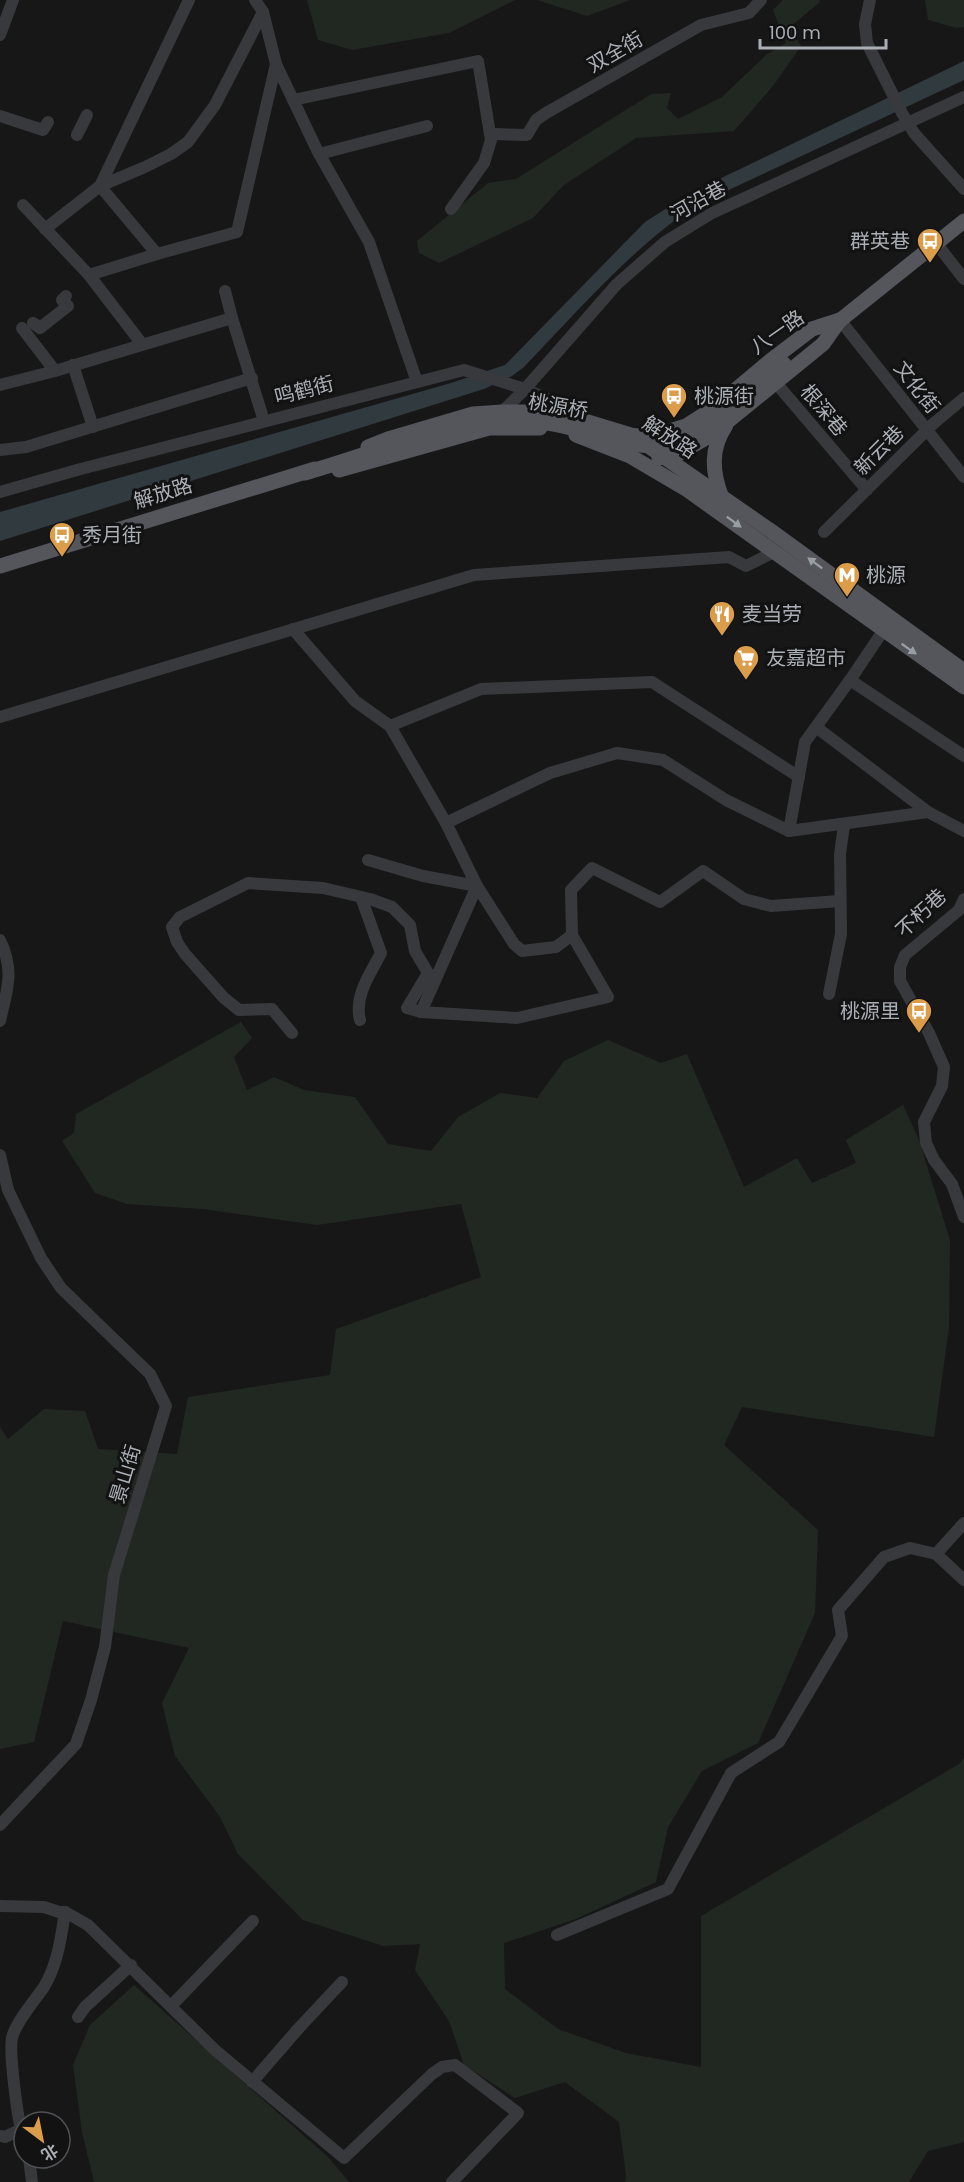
<svg xmlns="http://www.w3.org/2000/svg" width="964" height="2182" font-family="Poppins,'Noto Sans SC',sans-serif">
  <style>
    .green { fill: #212821 }
    .water { fill: #313a3f }
    .lines { fill: none; stroke-linecap: round; stroke-linejoin: round }
    .minor { stroke: #38393d; stroke-width: 12 }
    .major { stroke: #54565b; stroke-width: 15 }
    .major-bridge { stroke: #54565b; stroke-width: 15 }
    .oneway { fill: #999da4 }
    .labels { text-anchor: middle; dominant-baseline: central; stroke-width: 6; stroke-linejoin: round; paint-order: stroke }
    .street-label { font-size: 20px; fill: #aaafb6; stroke: #121213 }
    .poi-label { font-size: 20px; fill: #aaafb6; stroke: #121213; text-anchor: start }
  </style>
  <rect width="100%" height="100%" fill="#171718"/>
  <g class="green">
    <path d="M307 0H515L449 33 352 50 318 40Z"/>
    <path d="M537 0H630L587 16Z"/>
    <path d="M783 0H819L820 2 790 27 801 46 773 86 734 131 636 138 564 185 533 218 439 263 419 253 417 241 488 183 516 179 651 94 671 93 667 108 678 119 722 97 766 55 786 43 773 10Z"/>
    <path d="M925 0H964V27L957 28 928 20Z"/>
    <path d="M241 1022 252 1038 234 1057 247 1090 274 1077 304 1090 355 1097 388 1144 431 1151 458 1117 500 1093 537 1098 564 1061 608 1040 661 1063 687 1054 744 1187 797 1158 812 1183 856 1163 846 1140 903 1105 919 1140 950 1240 949 1327 934 1437 742 1407 724 1445 818 1530 815 1613 758 1743 702 1771 668 1827 656 1882 576 1919 504 1943 505 1989 558 2029 626 2053 701 2067V1916L959 1764 964 1758V2142L928 2151 909 2182H625L626 2175 619 2122 565 2082 515 2098 464 2065 449 2021 415 1970 420 1944 383 1946 303 1920 238 1854 220 1817 175 1756 162 1703 189 1648 63 1621 34 1742 0 1749V1427L8 1439 44 1409 85 1411 98 1449 177 1454 188 1397 330 1375 336 1329 481 1277 461 1204 317 1225 203 1209 127 1204 95 1193 62 1141 74 1133 76 1114Z"/>
    <path d="M134 1985 328 2157 349 2182H94L82 2132 73 2065 90 2025Z"/>
  </g>
  <path class="water" d="M964 61V80L718 195C706 202 693 207 682 215 623 258 574 315 524 367L512 376 484 389 0 541V512L451 383 505 365 645 222 678 201 711 183Z"/>
  <g class="lines">
    <g class="minor">
      <path d="M255 0 263 12 276 64 317 150 369 242 417 382"/>
      <path d="M870 0 865 24 867 43 902 113 914 133 964 189"/>
      <path d="M0 35 13 0"/>
      <path d="M293 100 478 61 491 140 484 163 451 209"/>
      <path d="M0 116 43 130 48 122"/>
      <path d="M491 134 527 135 536 120 546 113 701 25 749 13 761 0"/>
      <path d="M77 135 87 115"/>
      <path d="M319 154 427 126"/>
      <path d="M23 205 89 275 157 254 100 186 145 167 171 154 188 142 215 105 263 12"/>
      <path d="M45 229 100 186 189 0"/>
      <path d="M936 243 964 279"/>
      <path d="M157 254 237 232 276 64"/>
      <path d="M89 275 142 344"/>
      <path d="M225 291 232 318"/>
      <path d="M840 320 964 477"/>
      <path d="M33 323 40 328 68 306 62 300 66 296"/>
      <path d="M22 328 55 371 232 318 264 421"/>
      <path d="M73 365 93 427"/>
      <path d="M776 383 867 490"/>
      <path d="M0 385 55 371"/>
      <path d="M502 412 525 389 617 284 665 242 712 213 964 97"/>
      <path d="M0 450 26 447 252 378"/>
      <path d="M0 492 77 470 464 370 525 389 578 413"/>
      <path d="M824 532 933 424 964 398"/>
      <path d="M293 629 355 701 390 726 481 689 652 682 799 777"/>
      <path d="M850 680 964 756"/>
      <path d="M0 717 474 575 729 557 746 566 774 552"/>
      <path d="M390 726 446 823 477 886 514 944 522 951 556 947 572 935"/>
      <path d="M816 727 928 812"/>
      <path d="M446 823 550 773 617 753 663 760 726 800 789 831 805 742 850 680 883 631"/>
      <path d="M789 831 928 812 964 831"/>
      <path d="M368 860 423 876 477 886 421 1012 517 1018 608 997 572 935 571 890 592 868 660 902 703 871 744 899 771 906 840 901"/>
      <path d="M964 899 959 910 905 955 900 967V981L929 1033 944 1067 942 1086 924 1122 926 1143 934 1160 952 1184 964 1217"/>
      <path d="M0 940C15 971 7 990 0 1021"/>
      <path d="M829 994 841 934 840 854 844 825"/>
      <path d="M360 1020C354 996 370 974 381 953L361 897"/>
      <path d="M292 1033 272 1009 239 1010 224 998 185 954 177 942 172 927 180 917 248 883 323 888 370 899 392 907 410 925 415 951 428 973 407 1008 421 1012"/>
      <path d="M0 1155 8 1190 41 1258 61 1288 150 1374 166 1406 114 1575 105 1647 91 1700 76 1744 0 1825"/>
      <path d="M964 1523 936 1554 964 1580"/>
      <path d="M0 1906 44 1907 59 1912H65L88 1925 215 2050 344 2158 432 2074 442 2067 455 2065 518 2113 452 2182"/>
      <path d="M557 1935 668 1889 731 1773 779 1742 842 1636 838 1610 884 1557 910 1548 936 1554"/>
      <path d="M171 2006 253 1921"/>
      <path d="M78 2017 85 2007 131 1965"/>
      <path d="M252 2082 298 2029 342 1982"/>
      <path d="M0 2136 5 2137 20 2130"/>
      <path d="M24 2139C18 2126 9 2053 12 2038 15 2023 35 2000 44 1987 58 1964 61 1937 65 1912"/>
      <path d="M29 2158 32 2182"/>
    </g>
    <g class="major">
      <path d="M833 326 964 221"/>
      <path d="M576 435 630 456 686 489 964 687"/>
      <path d="M634 436 660 434 686 426 714 408 770 361 812 329 840 320"/>
      <path d="M368 447 388 439 473 414 502 412H555L634 436 771 531 964 671"/>
      <path d="M659 458 678 454 711 435 823 344 840 320"/>
      <path d="M339 470 489 428H540"/>
      <path d="M722 498C712 472 710 449 726 425"/>
      <path d="M0 566 315 469"/>
    </g>
    <path class="major-bridge" d="M305 473C368 455 432 428 498 421 537 417 574 428 610 439 627 444 646 447 664 445 695 441 758 385 784 364"/>
  </g>
  <defs><path id="oneway-solid" d="M-6-.8H1V-3.2L6.5 0L1 3.2V.8H-6Z" transform="scale(1.5)"/></defs>
  <g class="oneway">
    <use href="#oneway-solid" transform="translate(734 522) rotate(37)"/>
    <use href="#oneway-solid" transform="translate(815 563) rotate(-143)"/>
    <use href="#oneway-solid" transform="translate(909 649) rotate(35)"/>
  </g>
  <defs>
    <g id="bus-pin" transform="scale(1.35)"><path d="M0 17L-7.5 6A9.5 9.5 0 1 1 7.5 6Z" fill="#dc9d4a" stroke="#121213"/><path d="M-5-6H5V4H4V6H2V4H-2V6H-4V4H-5ZM-3.5-4V0h7V-4ZM-3.5 1.2v1.5H-2V1.2ZM2 1.2v1.5H3.5V1.2Z" fill="#fff"/></g>
    <g id="metro-pin" transform="scale(1.35)"><path d="M0 17L-7.5 6A9.5 9.5 0 1 1 7.5 6Z" fill="#dc9d4a" stroke="#121213"/><path d="M-5.5 5V-5H-3L0 0L3-5H5.5V5H3V-.5L0 4L-3-.5V5Z" fill="#fff"/></g>
    <g id="restaurant-pin" transform="scale(1.35)"><path d="M0 17L-7.5 6A9.5 9.5 0 1 1 7.5 6Z" fill="#dc9d4a" stroke="#121213"/><path d="M-5-6h1v4h1v-4h1v4h1v-4h1v5L-1.5 .5V6h-2V.5L-5-1ZM5-6V6H3V1.5H1.5Q1.5-4 5-6Z" fill="#fff"/></g>
    <g id="supermarket-pin" transform="scale(1.35)"><path d="M0 17L-7.5 6A9.5 9.5 0 1 1 7.5 6Z" fill="#dc9d4a" stroke="#121213"/><path d="M-6-5.5h2.5l.6 2H6L4.5 2H-2.5L-4.4-4H-6ZM-1.5 3.2a1.3 1.3 0 1 0 .1 0ZM3 3.2a1.3 1.3 0 1 0 .1 0Z" fill="#fff"/></g>
  </defs>
  <g fill-rule="evenodd">
    <use href="#bus-pin" x="930" y="241"/>
    <use href="#bus-pin" x="674" y="396"/>
    <use href="#bus-pin" x="62" y="535"/>
    <use href="#metro-pin" x="847" y="575"/>
    <use href="#restaurant-pin" x="722" y="614"/>
    <use href="#supermarket-pin" x="746" y="658"/>
    <use href="#bus-pin" x="919" y="1011"/>
  </g>
  <g class="labels">
    <g class="street-label">
      <text transform="translate(615 52) rotate(-30)">双全街</text>
      <text transform="translate(698 201) rotate(-29)">河沿巷</text>
      <text transform="translate(777 332) rotate(-35)">八一路</text>
      <text transform="translate(917 387) rotate(52)">文化街</text>
      <text transform="translate(304 390) rotate(-14)">鸣鹤街</text>
      <text transform="translate(558 406) rotate(10)">桃源桥</text>
      <text transform="translate(824 410) rotate(50)">根深巷</text>
      <text transform="translate(670 437) rotate(33)">解放路</text>
      <text transform="translate(879 450) rotate(-45)">新云巷</text>
      <text transform="translate(163 493) rotate(-17)">解放路</text>
      <text transform="translate(921 913) rotate(-43)">不朽巷</text>
      <text transform="translate(125 1474) rotate(-73)">景山街</text>
    </g>
    <g class="poi-label">
      <text x="910" y="241" text-anchor="end">群英巷</text>
      <text x="694" y="396">桃源街</text>
      <text x="82" y="535">秀月街</text>
      <text x="866" y="575">桃源</text>
      <text x="742" y="614">麦当劳</text>
      <text x="766" y="658">友嘉超市</text>
      <text x="900" y="1011" text-anchor="end">桃源里</text>
    </g>
  </g>
  <g transform="translate(42 2140) rotate(148)"><circle r="28" fill="#121213" stroke="#4f5154" stroke-width="1.5"/>
  <path d="M0-4.5L10 22L0 15L-10 22Z" fill="#dc9d4a"/>
  <text y="-9" font-size="16" font-weight="bold" text-anchor="middle" fill="#aaafb6">北</text>
  </g>
  <path d="M760 39v9h126v-9" fill="none" stroke="#aaafb6" stroke-width="3"/>
  <text x="769" y="39" font-size="18" fill="#aaafb6" stroke="#121213" stroke-width="4.5" paint-order="stroke">100 m</text>
</svg>
